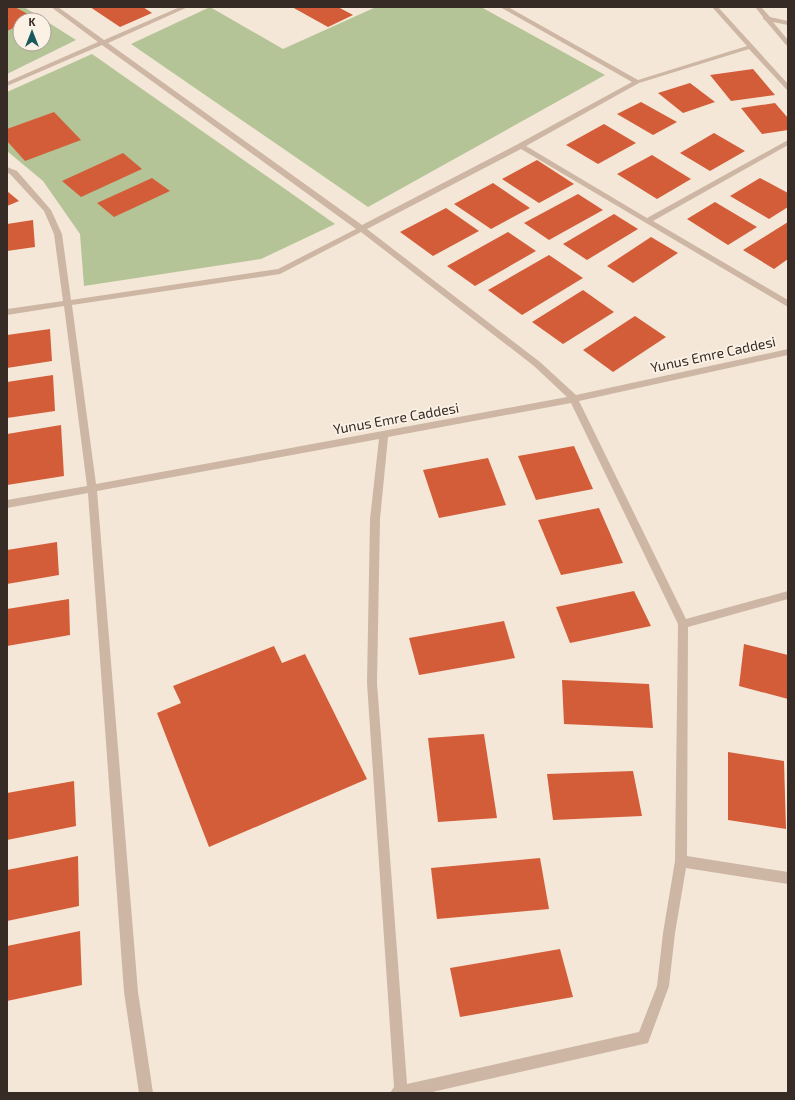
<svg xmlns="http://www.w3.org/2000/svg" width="795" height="1100" font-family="'Exo 2',sans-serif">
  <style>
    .green { fill: #b5c497; fill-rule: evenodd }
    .building { fill: #d35d38 }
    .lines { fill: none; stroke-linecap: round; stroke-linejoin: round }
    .minor { fill: #cdb6a3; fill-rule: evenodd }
    .labels { text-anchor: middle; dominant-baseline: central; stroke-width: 3.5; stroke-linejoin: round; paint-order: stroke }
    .street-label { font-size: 14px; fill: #372b26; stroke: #fbf1e5 }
  </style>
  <rect width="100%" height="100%" fill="#f4e7d8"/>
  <g class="green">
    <path d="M7 7H24L76 40 7 74ZM20 20H44V44H20Z"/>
    <path d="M210 7 283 49 376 7H481L605 75 368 207 131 44Z"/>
    <path d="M92 54 335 224 261 259 84 286 80 234 43 181 7 151V92Z"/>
  </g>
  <g class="building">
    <path d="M7 7H15L35 18 31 20H20V25L7 31Z"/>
    <path d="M90 7H143L152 13 120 27Z"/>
    <path d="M292 7H338L353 15 328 27Z"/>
    <path d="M753 69 775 95 731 101 710 75Z"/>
    <path d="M690 83 715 102 683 113 658 93Z"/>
    <path d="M641 102 677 122 653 135 617 114Z"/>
    <path d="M775 103 788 118V130L762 134 741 108Z"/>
    <path d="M54 112 81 140 25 161 7 141V129Z"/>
    <path d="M604 124 636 143 598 164 566 145Z"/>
    <path d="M714 133 745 151 710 171 680 153Z"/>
    <path d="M123 153 142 169 81 197 62 181Z"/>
    <path d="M652 155 691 179 657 199 617 174Z"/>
    <path d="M537 160 574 184 539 203 502 179Z"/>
    <path d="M152 178 170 191 114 217 97 203Z"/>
    <path d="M760 178 788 193V207L769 219 730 196Z"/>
    <path d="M493 183 530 208 491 229 454 204Z"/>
    <path d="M7 191 19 201 7 206Z"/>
    <path d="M578 194 603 210 549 240 524 223Z"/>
    <path d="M715 202 757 227 728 245 687 219Z"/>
    <path d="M446 208 479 231 433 256 400 232Z"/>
    <path d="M614 214 638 229 587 260 563 244Z"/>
    <path d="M33 220 35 247 7 251V224Z"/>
    <path d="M788 222V259L774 269 743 250Z"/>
    <path d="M508 232 536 251 475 286 447 266Z"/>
    <path d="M651 237 678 253 633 283 607 266Z"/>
    <path d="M549 255 583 278 522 315 488 290Z"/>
    <path d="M583 290 614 312 563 344 532 322Z"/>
    <path d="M635 316 666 337 613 372 583 350Z"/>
    <path d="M50 329 52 361 7 368V335Z"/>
    <path d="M53 375 55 411 7 418V382Z"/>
    <path d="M61 425 64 476 7 485V434Z"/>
    <path d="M574 446 593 489 536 500 518 456Z"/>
    <path d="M488 458 506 505 439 518 423 470Z"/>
    <path d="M599 508 623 563 561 575 538 520Z"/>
    <path d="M57 542 59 575 7 584V550Z"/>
    <path d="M634 591 651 626 570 643 556 607Z"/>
    <path d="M69 599 70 635 7 646V609Z"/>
    <path d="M504 621 515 658 419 675 409 638Z"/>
    <path d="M744 644 788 655V699L739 686Z"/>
    <path d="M274 646 282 663 305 654 367 779 209 847 157 713 181 703 173 686Z"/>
    <path d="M562 680 649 684 653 728 564 724Z"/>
    <path d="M484 734 497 818 438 822 428 738Z"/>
    <path d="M728 752 784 761 786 829 728 820Z"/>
    <path d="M633 771 642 816 553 820 547 774Z"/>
    <path d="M74 781 76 826 7 840V793Z"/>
    <path d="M78 856 79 906 7 921V870Z"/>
    <path d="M540 858 549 909 437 919 431 868Z"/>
    <path d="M80 931 82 985 7 1001V946Z"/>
    <path d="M560 949 573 997 460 1017 450 968Z"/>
  </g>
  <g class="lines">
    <g class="minor">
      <path d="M51 7H58L104 40 180 7H188L108 43 362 225 518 144 632 82 500 7H508L638 80 747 46 712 7H718L788 84V90L786 89 749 49 639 83 526 146 647 218 788 140V145L653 221 788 300V307L521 149 367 229 540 362 576 395 788 349V355L579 401 686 619 788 591V599L688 627 687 856 788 872V884L686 868 675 933 669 986 648 1043 428 1093H390L394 1087 367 683 370 519 379 439 97 491 138 992 153 1093H139L124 992 88 493 7 508V500L87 486 64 306 7 315V309L63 301 54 234 44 211 11 175 7 172V167L17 171 51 210 62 234 71 300 278 269 356 229 102 45 7 86V82L98 42ZM361 232 534 366 567 397 96 484 72 305 280 274ZM571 403 678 624 675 861 663 933 657 986 639 1032 407 1084 377 683 380 519 388 437Z"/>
      <path d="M755 7H761L770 17 788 21V25L773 22 788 40V46L786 45 765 20 763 19V17Z"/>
    </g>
  </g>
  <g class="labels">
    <g class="street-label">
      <text transform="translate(713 354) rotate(-12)">Yunus Emre Caddesi</text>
      <text transform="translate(396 418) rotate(-10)">Yunus Emre Caddesi</text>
    </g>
  </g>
  <rect width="795" height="1100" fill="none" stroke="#372b26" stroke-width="16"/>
  <g transform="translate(32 32)"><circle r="19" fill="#fbf1e5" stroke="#ada299"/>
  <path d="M0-3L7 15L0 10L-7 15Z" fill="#17595d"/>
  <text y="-6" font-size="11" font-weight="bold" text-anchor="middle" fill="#372b26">K</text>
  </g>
</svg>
